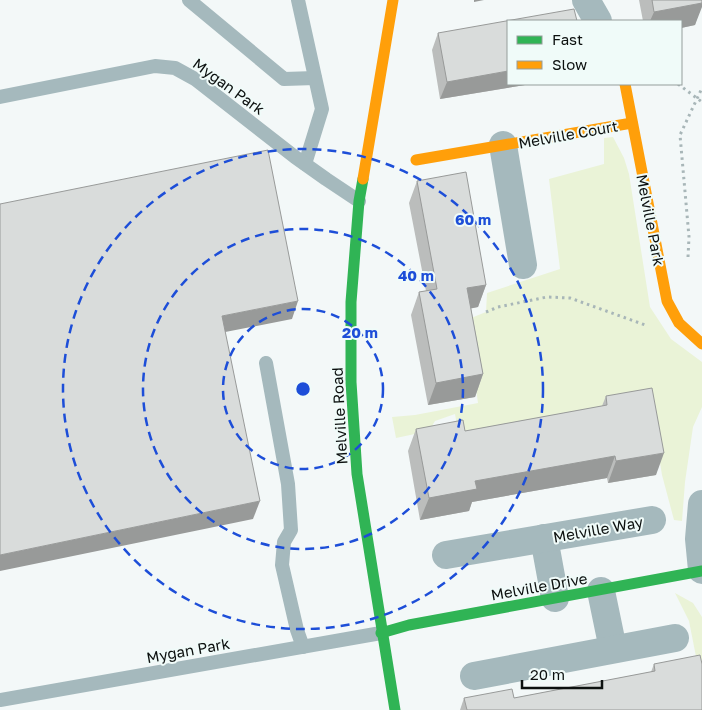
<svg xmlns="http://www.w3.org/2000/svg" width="702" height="710" font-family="'Golos Text',sans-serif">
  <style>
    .green { fill: #eaf3d7 }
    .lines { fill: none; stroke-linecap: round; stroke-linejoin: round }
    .path { stroke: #a8b6b8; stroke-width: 3; stroke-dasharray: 2.5 4; stroke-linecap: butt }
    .lane { stroke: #a5b9bd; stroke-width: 14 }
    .street { stroke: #a5b9bd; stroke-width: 28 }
    .fast { stroke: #30b455; stroke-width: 11 }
    .slow { stroke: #ff9f0a; stroke-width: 11 }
    .wall { fill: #bbbdbc }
    .shaded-wall { fill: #989a99 }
    .building { fill: #d9dcdb; stroke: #989a99 }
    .ring { fill: none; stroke: #1d4ed8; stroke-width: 2.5; stroke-dasharray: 9 6 }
    .labels { text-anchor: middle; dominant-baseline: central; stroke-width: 4; stroke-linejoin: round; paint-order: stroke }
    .street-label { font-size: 15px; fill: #0c100f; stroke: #f0fbf9 }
    .centre { fill: #1d4ed8; stroke: #f0fbf9; stroke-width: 2.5 }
    .ring-label { font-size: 15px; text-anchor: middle; font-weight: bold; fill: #1d4ed8; stroke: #f0fbf9; stroke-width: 4; stroke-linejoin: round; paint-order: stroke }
  </style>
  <rect width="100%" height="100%" fill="#f3f8f8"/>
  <g class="green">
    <path d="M613 137 624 158 629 174 650 307 671 339 702 362V407L693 427 685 482 682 521 674 520 662 475 650 402 459 437 455 414 435 421 429 431 396 438 392 417 415 415 478 403 466 320 486 312 487 293 560 269 549 179 604 164V138Z"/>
    <path d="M675 593 693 603 702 617V687L689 621Z"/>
  </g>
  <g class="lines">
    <g class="path">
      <path d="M678 84 702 102"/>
      <path d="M688 257 689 237 680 135 702 88"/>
      <path d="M486 312 498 307 547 297 570 298 648 326"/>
    </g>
    <g class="lane">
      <path d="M189 0 284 79 315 78"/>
      <path d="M298 0 322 109 305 164"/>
      <path d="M0 97 155 66 175 68 195 79 295 157 326 179 359 201"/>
      <path d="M266 363 288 484 291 530 284 542 282 565 297 630 303 647"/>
      <path d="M0 700 381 633"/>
    </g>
    <g class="street">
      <path d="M586 0 598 21"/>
      <path d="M503 145 523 265"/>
      <path d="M702 504 699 539 702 570"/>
      <path d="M544 538 555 598"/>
      <path d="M446 555 652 520"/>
      <path d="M601 591 613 649"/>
      <path d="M474 676 675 638"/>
    </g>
    <g class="fast">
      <path d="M363 179 359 201 351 302V382L357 474 395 710"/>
      <path d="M381 633 409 625 702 571"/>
    </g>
    <g class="slow">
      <path d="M625 84 667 301 679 323 702 344"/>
      <path d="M416 160 632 123"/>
      <path d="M363 179 393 0"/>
    </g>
  </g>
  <g class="wall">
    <path d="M639 0H702L695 25 681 28V21H643Z"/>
    <path d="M438 33 508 84H531L440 99 432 50Z"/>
    <path d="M417 181 486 285 478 307 471 308 483 374 475 397 428 405 411 315 419 292 426 291 409 203Z"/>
    <path d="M606 396 656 475 608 483 607 478 472 502 469 511 420 520 408 451 416 429 465 431 602 406Z"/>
    <path d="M654 664H702L514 698 651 672Z"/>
    <path d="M464 698 467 710H460Z"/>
  </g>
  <g class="shaded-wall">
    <path d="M474 0H484L474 2Z"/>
    <path d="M702 3V7L695 25 681 28V21H650L654 12Z"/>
    <path d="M508 71V84H531L440 99 447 82Z"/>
    <path d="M486 285 478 307 459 311 467 288Z"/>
    <path d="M298 301 292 319 215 334 222 316Z"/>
    <path d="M483 374 475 397 428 405 436 383Z"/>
    <path d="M664 453 656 475 608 483 616 461Z"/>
    <path d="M615 456 607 478 472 502 469 511 420 520 429 498 475 481Z"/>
    <path d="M260 501 253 519 0 571V555Z"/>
  </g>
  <g class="building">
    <path d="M652 0H702V3L654 12Z"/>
    <path d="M574 9 577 21H508V71L447 82 438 33Z"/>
    <path d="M268 150 298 301 222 316 260 501 0 555V204Z"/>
    <path d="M466 172 486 285 467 288 483 374 436 383 419 292 437 289 417 181Z"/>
    <path d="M652 388 664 453 616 461 615 456 475 481 477 489 429 498 416 429 463 420 465 431 607 405 606 396Z"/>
    <path d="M700 655 702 664V710H467L464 698 512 689 514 698 655 671 654 664Z"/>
  </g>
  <g class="ring">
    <circle cx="303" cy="389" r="80"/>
    <circle cx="303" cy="389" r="160"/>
    <circle cx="303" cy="389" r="240"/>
  </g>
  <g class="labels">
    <g class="street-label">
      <text transform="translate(229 86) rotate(36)">Mygan Park</text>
      <text transform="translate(568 134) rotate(-10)">Melville Court</text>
      <text transform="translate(651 220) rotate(79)">Melville Park</text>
      <text transform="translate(339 416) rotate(-93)">Melville Road</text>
      <text transform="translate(598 529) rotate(-10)">Melville Way</text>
      <text transform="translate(539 586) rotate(-10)">Melville Drive</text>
      <text transform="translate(188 650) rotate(-10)">Mygan Park</text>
    </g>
  </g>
  <circle cx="303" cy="389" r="8" class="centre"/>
  <g class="ring-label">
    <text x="473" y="225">60 m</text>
    <text x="416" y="281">40 m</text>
    <text x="360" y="338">20 m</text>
  </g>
  <rect x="507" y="20" width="175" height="65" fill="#f0fbf9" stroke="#959d9b"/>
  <rect x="517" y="36" width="25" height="8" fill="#30b455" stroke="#959d9b"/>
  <text x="552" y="45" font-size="15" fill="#0c100f">Fast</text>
  <rect x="517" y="61" width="25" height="8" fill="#ff9f0a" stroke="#959d9b"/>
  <text x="552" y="70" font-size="15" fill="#0c100f">Slow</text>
  <path d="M522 680v8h80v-8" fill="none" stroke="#0c100f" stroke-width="2.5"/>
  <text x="530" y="680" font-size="15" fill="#0c100f" stroke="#f0fbf9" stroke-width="4" paint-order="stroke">20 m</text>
</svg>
